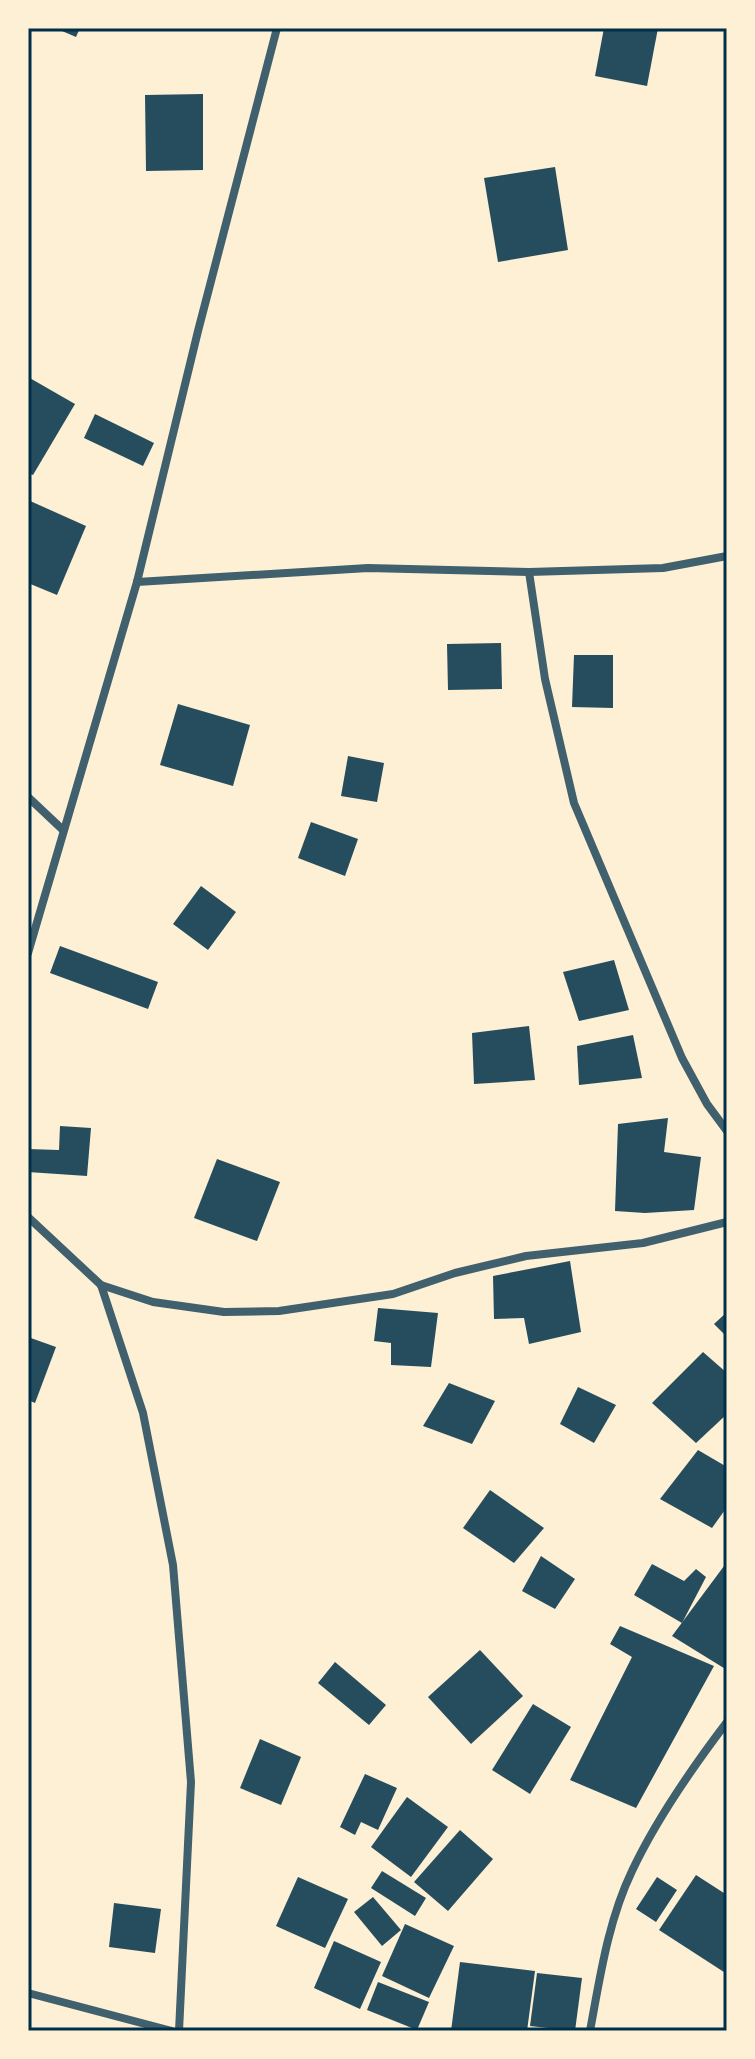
<svg xmlns="http://www.w3.org/2000/svg" width="755" height="2059" font-family="Roboto,sans-serif">
  <style>
    .building { fill: #264d5e }
    .lines { fill: none; stroke-linecap: round; stroke-linejoin: round }
    .minor { stroke: #3f606c; stroke-width: 8 }
    .neatline { fill: none; stroke: #003049; stroke-width: 3 }
  </style>
  <rect width="100%" height="100%" fill="#fdf0d5"/>
  <g class="building">
    <path d="M55 28H80L76 37Z"/>
    <path d="M604 28H658L647 86 595 76Z"/>
    <path d="M203 94V170L146 171 145 95Z"/>
    <path d="M555 167 568 250 498 262 484 178Z"/>
    <path d="M28 377 75 404 33 475 28 473Z"/>
    <path d="M95 414 154 443 143 466 84 438Z"/>
    <path d="M28 500 86 526 57 595 28 583Z"/>
    <path d="M501 643 502 689 448 690 447 644Z"/>
    <path d="M574 655H613V708L572 707Z"/>
    <path d="M178 704 250 725 233 786 160 765Z"/>
    <path d="M348 756 384 763 377 802 341 796Z"/>
    <path d="M311 822 358 839 345 876 298 858Z"/>
    <path d="M201 886 236 912 208 950 173 924Z"/>
    <path d="M60 946 158 982 148 1009 50 973Z"/>
    <path d="M614 960 629 1010 579 1021 563 972Z"/>
    <path d="M529 1026 535 1080 474 1084 472 1033Z"/>
    <path d="M633 1035 642 1078 579 1085 577 1046Z"/>
    <path d="M668 1118 664 1152 701 1157 694 1210 645 1213 615 1211 618 1124Z"/>
    <path d="M60 1126 91 1128 87 1176 28 1172V1149L59 1150Z"/>
    <path d="M217 1159 280 1182 257 1241 194 1218Z"/>
    <path d="M570 1261 581 1332 529 1344 524 1318 494 1319 493 1276Z"/>
    <path d="M378 1308 438 1313 431 1367 391 1365V1343L374 1341Z"/>
    <path d="M727 1312V1337L714 1324Z"/>
    <path d="M28 1337 56 1347 35 1403 28 1400Z"/>
    <path d="M703 1352 727 1373V1414L696 1443 652 1403Z"/>
    <path d="M449 1383 495 1401 472 1444 423 1426Z"/>
    <path d="M578 1387 616 1405 594 1443 560 1424Z"/>
    <path d="M698 1450 727 1467V1507L712 1528 660 1499Z"/>
    <path d="M490 1490 544 1528 514 1563 463 1528Z"/>
    <path d="M541 1556 575 1579 555 1609 522 1591Z"/>
    <path d="M727 1562V1670L672 1636Z"/>
    <path d="M652 1564 684 1581 696 1569 706 1577 682 1623 634 1595Z"/>
    <path d="M620 1626 714 1666 636 1808 570 1780 632 1657 610 1644Z"/>
    <path d="M480 1650 523 1696 471 1744 428 1697Z"/>
    <path d="M335 1662 386 1705 369 1725 318 1683Z"/>
    <path d="M533 1704 571 1727 530 1794 492 1770Z"/>
    <path d="M260 1739 301 1757 281 1805 240 1788Z"/>
    <path d="M365 1774 397 1788 378 1830 361 1822 355 1835 340 1827Z"/>
    <path d="M407 1797 448 1827 411 1877 371 1847Z"/>
    <path d="M460 1830 493 1859 448 1911 414 1882Z"/>
    <path d="M382 1871 426 1898 415 1916 371 1888Z"/>
    <path d="M696 1875 727 1895V1974L659 1930Z"/>
    <path d="M298 1877 348 1899 325 1948 276 1926Z"/>
    <path d="M657 1877 677 1890 656 1922 636 1909Z"/>
    <path d="M373 1897 401 1930 382 1946 354 1912Z"/>
    <path d="M114 1903 161 1909 155 1953 109 1947Z"/>
    <path d="M405 1924 454 1946 429 1998 382 1976Z"/>
    <path d="M334 1941 381 1962 360 2009 314 1988Z"/>
    <path d="M460 1962 535 1971 527 2031H451Z"/>
    <path d="M537 1973 582 1978 575 2031 530 2026Z"/>
    <path d="M378 1982 429 2002 417 2030 367 2010Z"/>
  </g>
  <g class="lines">
    <g class="minor">
      <path d="M529 572 545 679 574 803 682 1058 707 1104 727 1131"/>
      <path d="M137 582 368 568 529 572 663 568 727 556"/>
      <path d="M28 797 63 830"/>
      <path d="M28 953 137 582 198 331 277 28"/>
      <path d="M28 1217 101 1285 143 1413 173 1565 191 1782 179 2031"/>
      <path d="M101 1285 153 1302 224 1312 279 1311 393 1294 455 1273 526 1256 643 1243 727 1222"/>
      <path d="M28 1993 172 2031"/>
      <path d="M590 2031C600 1977 608 1921 632 1871 657 1818 692 1768 727 1722"/>
    </g>
  </g>
  <rect width="755" height="2059" fill="none" stroke="#fdf0d5" stroke-width="60"/>
  <rect x="30" y="30" width="695" height="1999" class="neatline"/>
</svg>
